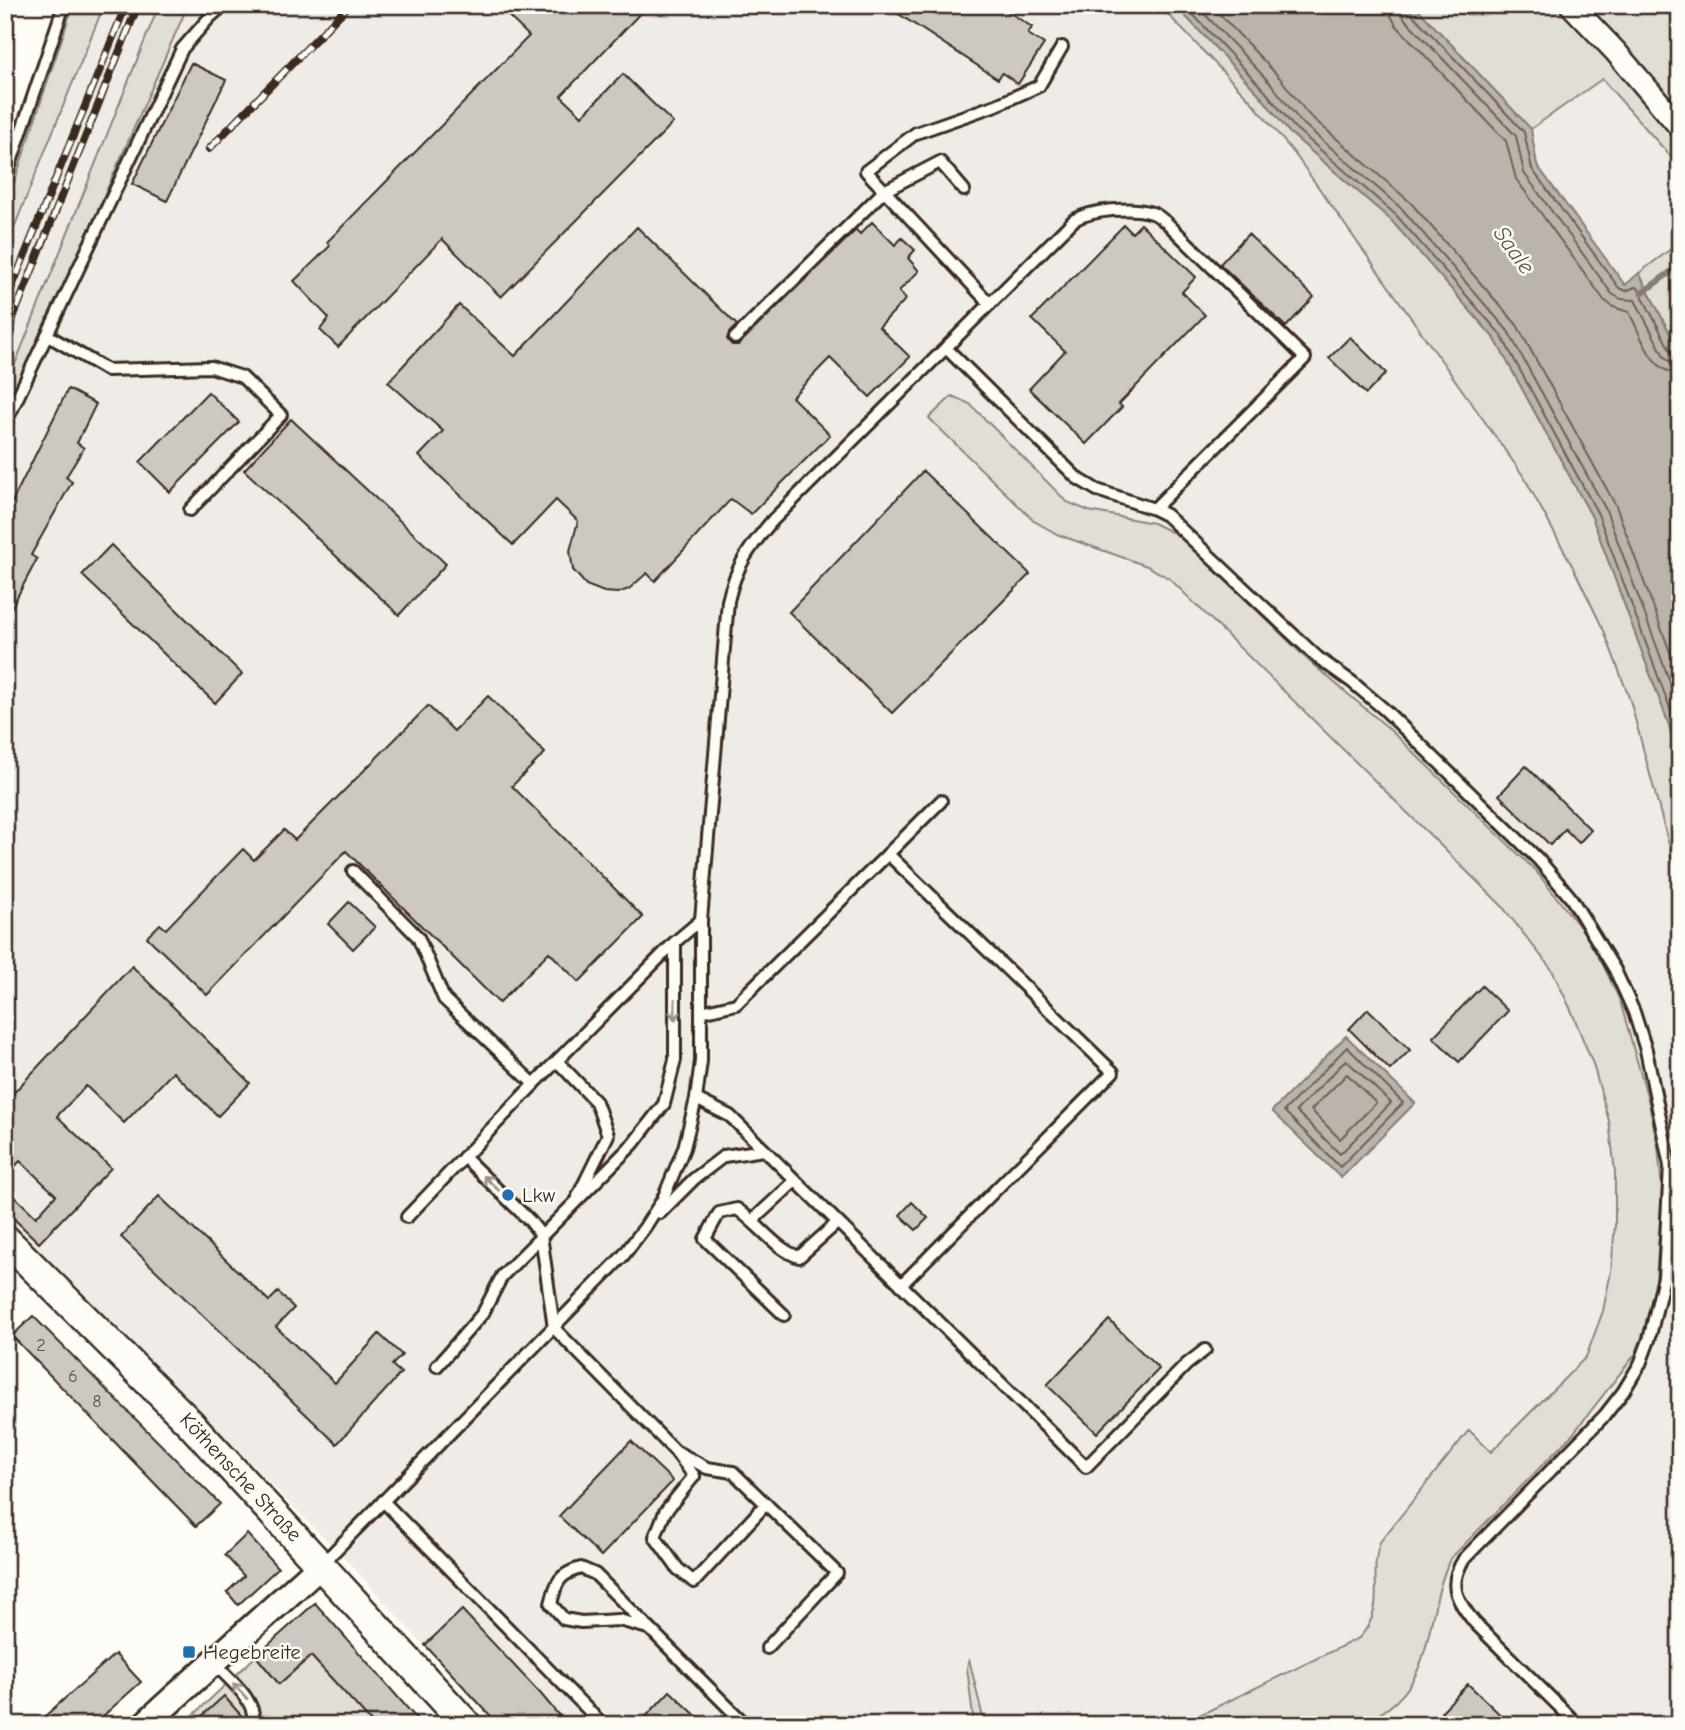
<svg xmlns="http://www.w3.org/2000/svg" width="1685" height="1730" font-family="'Comic Neue',sans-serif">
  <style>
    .built { fill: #efece7 }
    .green { fill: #e1ded7; stroke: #8e847a; stroke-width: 2 }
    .water { fill: #bbb4ad; stroke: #887d74; stroke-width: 2 }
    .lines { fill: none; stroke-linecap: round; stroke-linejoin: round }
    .shore { stroke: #6e6157; stroke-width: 2 }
    .stream { stroke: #887d74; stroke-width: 6 }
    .building { fill: #cdc8c2; stroke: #3b2a1e; stroke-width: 2 }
    .service-casing { stroke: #3b2a1e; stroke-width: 16 }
    .minor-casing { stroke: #3b2a1e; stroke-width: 26 }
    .tertiary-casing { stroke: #3b2a1e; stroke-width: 30 }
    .secondary-casing { stroke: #3b2a1e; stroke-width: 33 }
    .service { stroke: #fdfcf7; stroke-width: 10 }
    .minor { stroke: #fdfcf7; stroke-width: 21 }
    .tertiary { stroke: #fdfcf7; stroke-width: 24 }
    .secondary { stroke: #fdfcf7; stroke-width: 28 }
    .rail-casing { stroke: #3b2a1e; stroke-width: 8 }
    .rail { stroke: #fdfcf7; stroke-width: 5; stroke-dasharray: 16; stroke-linecap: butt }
    .oneway { stroke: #9c938a }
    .poi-dot { fill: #1f6fb2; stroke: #fdfcf7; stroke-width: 2.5 }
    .labels { text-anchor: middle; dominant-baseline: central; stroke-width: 5; stroke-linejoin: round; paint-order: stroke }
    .number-label { font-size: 18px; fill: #605247 }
    .poi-label { font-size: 21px; fill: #3b2a1e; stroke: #fdfcf7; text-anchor: start }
    .street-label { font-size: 21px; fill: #3b2a1e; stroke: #fdfcf7 }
    .water-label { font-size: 23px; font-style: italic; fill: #615349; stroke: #fdfcf7 }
  </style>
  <rect width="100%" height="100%" fill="#fdfcf7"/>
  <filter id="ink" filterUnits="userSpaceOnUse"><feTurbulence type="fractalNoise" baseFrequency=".0143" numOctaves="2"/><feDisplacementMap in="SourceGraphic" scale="14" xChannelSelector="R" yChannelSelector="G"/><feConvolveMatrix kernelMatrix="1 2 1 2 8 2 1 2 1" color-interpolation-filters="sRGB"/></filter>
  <g filter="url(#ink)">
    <g class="built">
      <path d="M104 5H159L5 389V250Z"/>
      <path d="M188 5H1159L1251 101 1294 153 1524 477 1574 569 1604 631 1630 700 1680 886V1725H496L353 1567 5 1216V416Z"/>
      <path d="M1602 79 1680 167V242L1626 285 1537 165 1531 129Z"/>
    </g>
    <g class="green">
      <path d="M73 5H104L5 250V210Z"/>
      <path d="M159 5H188L21 385 5 415V389Z"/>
      <path d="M1159 5H1175L1260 95 1289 132 1391 220 1495 339 1592 517 1669 725 1680 769V886L1630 700 1604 631 1574 569 1524 477 1294 153 1251 101Z"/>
      <path d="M1414 5H1680V167L1602 79 1531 129Z"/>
      <path d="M1680 242V353L1639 273Z"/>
      <path d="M952 396 970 404 1067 502 1089 511 1153 523 1182 537 1310 662 1386 726 1535 870 1594 945 1620 1001 1648 1099 1658 1147 1662 1189 1656 1281 1647 1323 1636 1353 1572 1435 1450 1559C1420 1626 1440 1693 1357 1725H1179L1359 1638C1389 1605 1367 1578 1380 1542L1469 1430 1491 1452 1586 1357 1603 1311 1611 1271 1615 1224V1172L1609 1121 1593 1064 1571 1010 1552 970 1501 905 1170 579 1147 566 1059 535 1034 521 929 418Z"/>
      <path d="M256 1656 279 1684 311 1656 375 1725H183Z"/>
      <path d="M969 1659 984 1722 985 1725H974L967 1667Z"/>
    </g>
    <g class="water">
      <path d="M1175 5H1414L1531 129 1537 165 1625 285 1639 273 1680 353V769L1669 725 1592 517 1495 339 1391 220 1289 132 1260 95Z"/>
      <path d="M1346 1036 1415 1103 1341 1178 1272 1111Z"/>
    </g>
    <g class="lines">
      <g class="shore">
        <path d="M1184 5 1265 91 1294 127 1396 215 1501 335 1598 514 1675 722 1680 740"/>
        <path d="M1196 5 1272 85 1300 121 1402 209 1508 331 1606 510 1680 709"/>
        <path d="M1211 5 1280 78 1308 114 1410 202 1517 325 1616 506 1680 679"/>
        <path d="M1390 5 1391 16 1396 25 1506 141 1516 179 1604 300 1613 307 1629 312C1641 334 1650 373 1680 374"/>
        <path d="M1400 5 1404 18 1516 136 1524 173 1612 294 1621 299 1635 300 1664 356 1670 362 1680 363"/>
        <path d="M1409 5 1411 13 1524 132 1532 169 1619 288 1626 291 1635 287 1638 288 1670 350 1680 355"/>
        <path d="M1347 1047 1403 1103 1340 1167 1284 1111Z"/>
        <path d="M1346 1060 1391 1103 1340 1154 1296 1111Z"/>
        <path d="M1347 1074 1376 1103 1340 1139 1311 1110Z"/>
      </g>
      <path class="stream" d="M1642 293 1680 265"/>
    </g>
    <g class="building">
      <path d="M497 5H648L561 96 582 116 623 74 673 123 501 297 442 239 338 347 320 330 329 318 294 281 330 246 327 242 529 36Z"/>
      <path d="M885 5H998L1032 27 1028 34 1044 44 1018 84 1002 73 998 79Z"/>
      <path d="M191 63 226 80 167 201 132 184Z"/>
      <path d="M872 222 895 245 902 238 915 250 908 258 919 271 899 291 906 299 879 327 910 357 870 397 830 358 792 397 830 435 751 514 731 499 655 581 647 573 629 589 618 593 604 592 586 585 573 570 570 551 578 521 556 500 513 545 419 456 443 431 388 382 459 305 515 356 637 227 737 325 729 333 727 339 732 345H738L856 230 860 234Z"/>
      <path d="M1141 224 1196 277 1182 292 1205 315 1119 404 1122 407 1086 444 1029 389 1065 351 1032 319 1124 225 1132 233Z"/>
      <path d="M1248 234 1314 297 1286 327 1220 264Z"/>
      <path d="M1350 337 1386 373 1366 394 1329 358Z"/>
      <path d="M68 389 96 404 77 443 84 448 66 477 72 482 31 555 37 559 5 620V516Z"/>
      <path d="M208 392 239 422 170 492 140 462Z"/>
      <path d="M291 419 446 564 399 615 244 470Z"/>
      <path d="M923 471 1030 574 892 713 789 612Z"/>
      <path d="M111 545 242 674 215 703 82 575Z"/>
      <path d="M488 696 545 753 512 786 643 917 579 982 549 952 499 1003 346 851 207 995 147 937 160 924 166 929 243 849 254 860 284 830 295 840 428 706 454 731Z"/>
      <path d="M1526 766 1591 830 1579 843 1565 829 1550 845 1499 795Z"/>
      <path d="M349 902 375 927 353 949 328 924Z"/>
      <path d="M132 966 250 1083 218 1116 173 1072 124 1123 86 1086 57 1116 111 1168 39 1243 5 1210V1187L36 1217 56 1195 20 1161 5 1177V1102Z"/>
      <path d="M1482 986 1508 1011 1459 1062 1433 1037Z"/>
      <path d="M1368 1009 1410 1050 1390 1070 1349 1029Z"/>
      <path d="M159 1196 269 1301 278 1292 294 1308 276 1327 335 1383 379 1334 402 1355 392 1365 401 1373 337 1444 121 1237Z"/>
      <path d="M912 1202 928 1218 916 1230 900 1215Z"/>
      <path d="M33 1316 220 1504 196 1526 12 1336Z"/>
      <path d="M1109 1320 1159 1369 1097 1433 1047 1385Z"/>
      <path d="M631 1441 673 1481 601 1556 559 1516Z"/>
      <path d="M247 1534 278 1568 238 1605 227 1592 244 1576 225 1555Z"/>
      <path d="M315 1603 376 1672 422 1725H374L311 1656 279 1684 256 1656Z"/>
      <path d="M462 1610 540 1693 567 1725H499L425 1645Z"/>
      <path d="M115 1654 141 1682 93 1725H35Z"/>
      <path d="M1468 1684 1511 1725H1454L1441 1712Z"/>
      <path d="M670 1691 706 1725H638Z"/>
      <path d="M224 1696 245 1720V1725H192Z"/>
    </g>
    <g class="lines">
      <g class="service-casing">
        <g id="service">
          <path d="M5 180 64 5"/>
          <path d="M990 304 866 171 916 133 996 105 1039 86 1062 47"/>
          <path d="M47 335 107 370 211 367 242 377 281 415 190 510"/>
          <path d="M735 338 884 191 940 162 964 190"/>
          <path d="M946 348 1077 478 1097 490 1154 509 1166 515 1317 657 1352 682 1385 710 1539 860 1571 898 1615 970 1634 1012 1646 1050 1670 1166 1664 1277 1649 1340 1640 1364 1623 1392 1605 1415 1464 1559C1447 1585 1457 1601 1475 1623L1578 1725"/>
          <path d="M5 424 182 49 210 17 224 5"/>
          <path d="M888 854 941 801"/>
          <path d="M353 871 418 937 444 999 534 1084"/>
          <path d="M701 1012 736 1004 888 854 1113 1072 901 1285"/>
          <path d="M557 1061 596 1102 608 1135 578 1196"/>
          <path d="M696 1099 730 1116 1086 1467 1187 1364 1205 1350"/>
          <path d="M464 1157 530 1221 541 1235 554 1328 676 1452 694 1476 665 1512 655 1537 678 1569 694 1582 766 1504"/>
          <path d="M660 1213 694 1179 724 1156 764 1150"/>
          <path d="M407 1217 534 1084 675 942 701 920"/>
          <path d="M753 1220 795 1181"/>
          <path d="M784 1315 705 1239 719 1213 737 1209C759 1224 775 1249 799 1257L837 1223"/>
          <path d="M437 1366 483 1313 502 1276 633 1144 664 1104 675 1060V942"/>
          <path d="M679 1453 707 1468 733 1472 837 1573 767 1648"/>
          <path d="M383 1501 603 1725"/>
          <path d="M322 1564 623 1256 645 1227 663 1199 684 1148 696 1099 701 1061V920L728 601C736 566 749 548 772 521L1074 220C1091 210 1132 206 1152 213 1157 214 1161 219 1166 222L1305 358 1154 509"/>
          <path d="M648 1628 619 1620 581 1622 564 1619 551 1604C556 1582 559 1574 581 1568L595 1574 746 1725"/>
          <path d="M214 1663C229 1680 258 1700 253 1725"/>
        </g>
      </g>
      <g class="minor-casing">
        <path id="minor" d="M1571 5 1615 51 1680 127"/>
      </g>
      <g class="tertiary-casing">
        <path id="tertiary" d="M144 1725 322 1564"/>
      </g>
      <g class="secondary-casing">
        <path id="secondary" d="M5 1239 189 1422 467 1725"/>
      </g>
      <use href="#service" class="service"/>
      <use href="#minor" class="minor"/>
      <use href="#tertiary" class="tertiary"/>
      <use href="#secondary" class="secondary"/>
      <g class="rail-casing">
        <g id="rail">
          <path d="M209 149 349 5"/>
          <path d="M5 304 126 5"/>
          <path d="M5 338 138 5"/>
        </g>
      </g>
      <use href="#rail" class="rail"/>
    </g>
    <defs><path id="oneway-shaft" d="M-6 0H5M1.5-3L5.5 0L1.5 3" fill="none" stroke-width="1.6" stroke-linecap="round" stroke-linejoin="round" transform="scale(1.75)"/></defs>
    <g class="oneway">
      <use href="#oneway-shaft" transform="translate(675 1010) rotate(90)"/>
      <use href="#oneway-shaft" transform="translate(491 1183) rotate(-136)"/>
      <use href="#oneway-shaft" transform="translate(240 1691) rotate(-132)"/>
    </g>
  </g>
  <g class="poi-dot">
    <circle cx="508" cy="1195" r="7"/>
    <rect x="182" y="1645" width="14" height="14" rx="3.5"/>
  </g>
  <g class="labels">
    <g class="number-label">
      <text x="41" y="1345">2</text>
      <text x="73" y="1376">6</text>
      <text x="97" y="1401">8</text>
    </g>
    <g class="poi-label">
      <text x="522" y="1195">Lkw</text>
      <text x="203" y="1652">Hegebreite</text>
    </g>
    <g class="street-label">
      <text transform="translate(241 1477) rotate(47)">Köthensche Straße</text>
    </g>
    <g class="water-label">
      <text transform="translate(1514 250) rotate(54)">Saale</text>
    </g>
  </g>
  <rect width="1685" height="1730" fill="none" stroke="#fdfcf7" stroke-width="28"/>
  <rect x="14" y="14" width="1657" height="1702" fill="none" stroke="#3b2a1e" stroke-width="2.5" filter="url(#ink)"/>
</svg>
